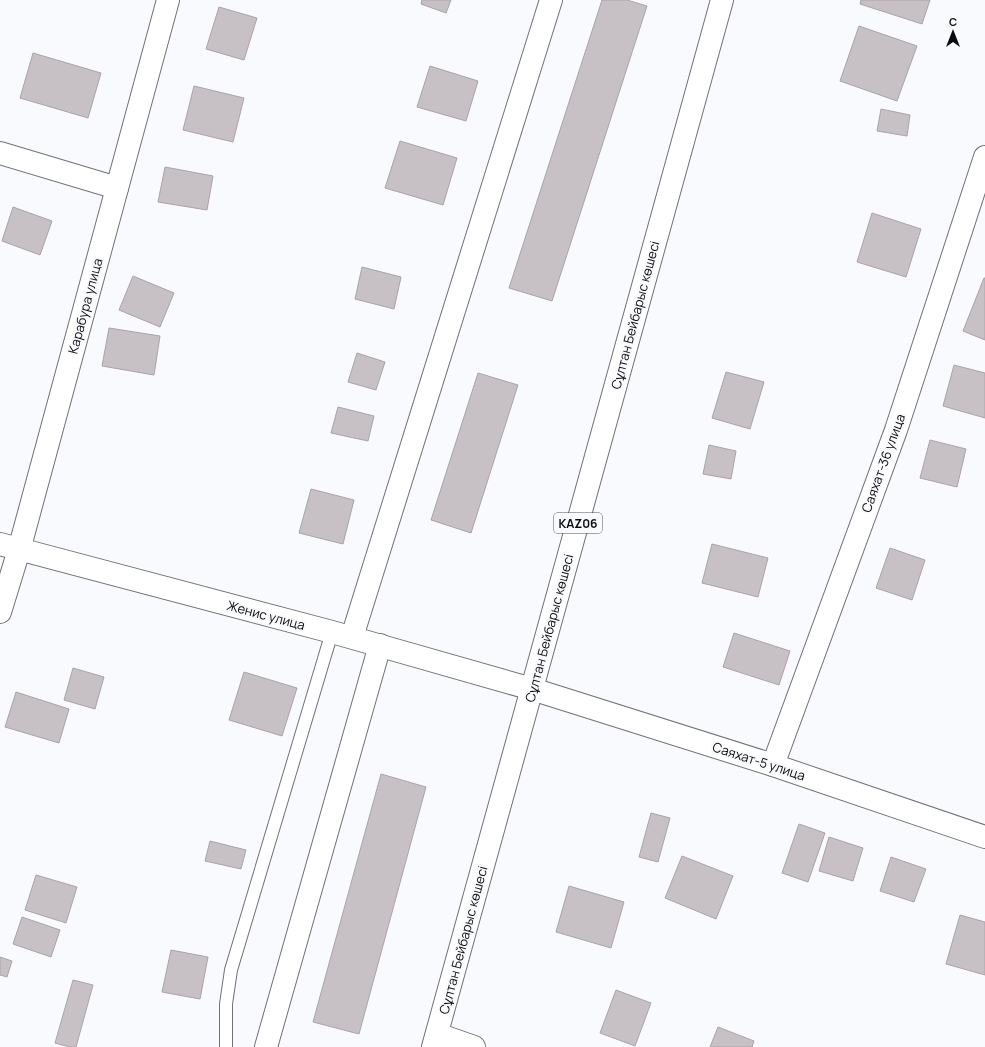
<svg xmlns="http://www.w3.org/2000/svg" width="985" height="1047" font-family="Manrope,sans-serif">
  <style>
    .building { fill: #c7c1c6; stroke: #aaa3a8 }
    .lines { fill: none; stroke-linecap: round; stroke-linejoin: round }
    .service-casing { stroke: #717177; stroke-width: 14 }
    .minor-casing { stroke: #717177; stroke-width: 24 }
    .primary-casing { stroke: #717177; stroke-width: 24 }
    .service { stroke: #fff; stroke-width: 12 }
    .minor { stroke: #fff; stroke-width: 22 }
    .primary { stroke: #fff; stroke-width: 22 }
    .labels { text-anchor: middle; dominant-baseline: central; stroke-width: 4; stroke-linejoin: round; paint-order: stroke }
    .shield { fill: #f9fafe; stroke: #525356; stroke-width: 1 }
    .shield-label { font-size: 12px; font-weight: bold; fill: #0b0b0e }
    .street-label { font-size: 13px; fill: #0b0b0e; stroke: #f9fafe }
  </style>
  <rect width="100%" height="100%" fill="#f9fafe"/>
  <g class="building">
    <path d="M422 0H451L446 13 421 4Z"/>
    <path d="M602 0H627L647 6 552 301 509 288Z"/>
    <path d="M861 0H930L922 24 860 4Z"/>
    <path d="M219 7 257 18 244 60 206 49Z"/>
    <path d="M859 26 917 46 897 101 840 81Z"/>
    <path d="M33 53 101 73 88 118 20 98Z"/>
    <path d="M430 66 478 81 466 121 417 107Z"/>
    <path d="M194 86 244 98 233 142 183 130Z"/>
    <path d="M881 109 910 115 907 136 877 131Z"/>
    <path d="M400 141 457 158 443 205 385 188Z"/>
    <path d="M165 167 213 176 207 210 158 202Z"/>
    <path d="M13 207 52 221 40 255 2 241Z"/>
    <path d="M872 213 921 229 906 277 857 262Z"/>
    <path d="M362 267 401 277 394 309 355 299Z"/>
    <path d="M133 276 174 293 160 327 119 310Z"/>
    <path d="M984 278H985V340L963 331Z"/>
    <path d="M109 328 160 336 154 375 102 366Z"/>
    <path d="M357 353 385 362 376 390 348 382Z"/>
    <path d="M954 365 985 373V418L943 406Z"/>
    <path d="M726 372 764 382 750 429 712 418Z"/>
    <path d="M478 373 518 385 471 533 431 520Z"/>
    <path d="M338 407 374 416 368 441 331 433Z"/>
    <path d="M930 440 966 449 957 487 920 478Z"/>
    <path d="M709 445 736 451 731 479 703 474Z"/>
    <path d="M311 489 354 500 343 544 299 533Z"/>
    <path d="M712 544 768 558 758 597 702 583Z"/>
    <path d="M890 548 925 560 912 600 876 588Z"/>
    <path d="M734 633 790 651 779 685 723 667Z"/>
    <path d="M73 668 104 677 95 709 64 700Z"/>
    <path d="M244 672 297 688 282 736 229 720Z"/>
    <path d="M16 692 69 709 59 743 5 727Z"/>
    <path d="M381 774 426 787 359 1034 313 1022Z"/>
    <path d="M651 813 670 818 658 862 639 857Z"/>
    <path d="M799 824 825 833 808 882 782 873Z"/>
    <path d="M829 837 863 848 853 881 819 871Z"/>
    <path d="M210 841 246 850 241 869 205 861Z"/>
    <path d="M682 856 733 876 716 919 665 898Z"/>
    <path d="M891 857 926 869 914 902 880 891Z"/>
    <path d="M36 875 77 887 66 923 25 910Z"/>
    <path d="M569 886 624 902 611 948 556 932Z"/>
    <path d="M960 915 985 922V975L946 964Z"/>
    <path d="M22 917 60 930 51 957 13 944Z"/>
    <path d="M171 950 208 957 200 999 162 992Z"/>
    <path d="M0 957 12 961 7 977 0 975Z"/>
    <path d="M73 980 93 985 76 1047H70L55 1043Z"/>
    <path d="M616 990 651 1003 635 1046 600 1033Z"/>
    <path d="M718 1027 754 1041 752 1047H710Z"/>
  </g>
  <g class="lines">
    <g class="service-casing">
      <path id="service" d="M226 1047V1004L231 970 332 632"/>
    </g>
    <g class="minor-casing">
      <g id="minor">
        <path d="M0 153 117 188"/>
        <path d="M0 544 332 632 532 689 773 765 985 837"/>
        <path d="M0 612 19 550 168 0"/>
        <path d="M352 637 551 0"/>
        <path d="M773 765 896 430 985 157"/>
        <path d="M437 1034 474 1047"/>
        <path d="M266 1047 380 645"/>
      </g>
    </g>
    <g class="primary-casing">
      <path id="primary" d="M433 1047 722 0"/>
    </g>
    <use href="#service" class="service"/>
    <use href="#minor" class="minor"/>
    <use href="#primary" class="primary"/>
  </g>
  <g class="labels">
    <rect class="shield" x="554" y="513" width="48" height="20" rx="3"/>
    <g class="shield-label">
      <text x="578" y="523">KAZ06</text>
    </g>
    <g class="street-label">
      <text transform="translate(85 306) rotate(-75)">Карабура улица</text>
      <text transform="translate(635 315) rotate(-75)">Сұлтан Бейбарыс көшесі</text>
      <text transform="translate(883 463) rotate(-70)">Саяхат-36 улица</text>
      <text transform="translate(266 615) rotate(15)">Женис улица</text>
      <text transform="translate(549 628) rotate(-75)">Сұлтан Бейбарыс көшесі</text>
      <text transform="translate(759 761) rotate(18)">Саяхат-5 улица</text>
      <text transform="translate(463 940) rotate(-75)">Сұлтан Бейбарыс көшесі</text>
    </g>
  </g>
  <g transform="translate(953 32)" stroke="#f9fafe" stroke-width="3" paint-order="stroke">
  <path d="M0-3L7 15L0 10L-7 15Z" fill="#0b0b0e"/>
  <text y="-6" font-size="11" font-weight="bold" text-anchor="middle" fill="#0b0b0e">С</text>
  </g>
</svg>
